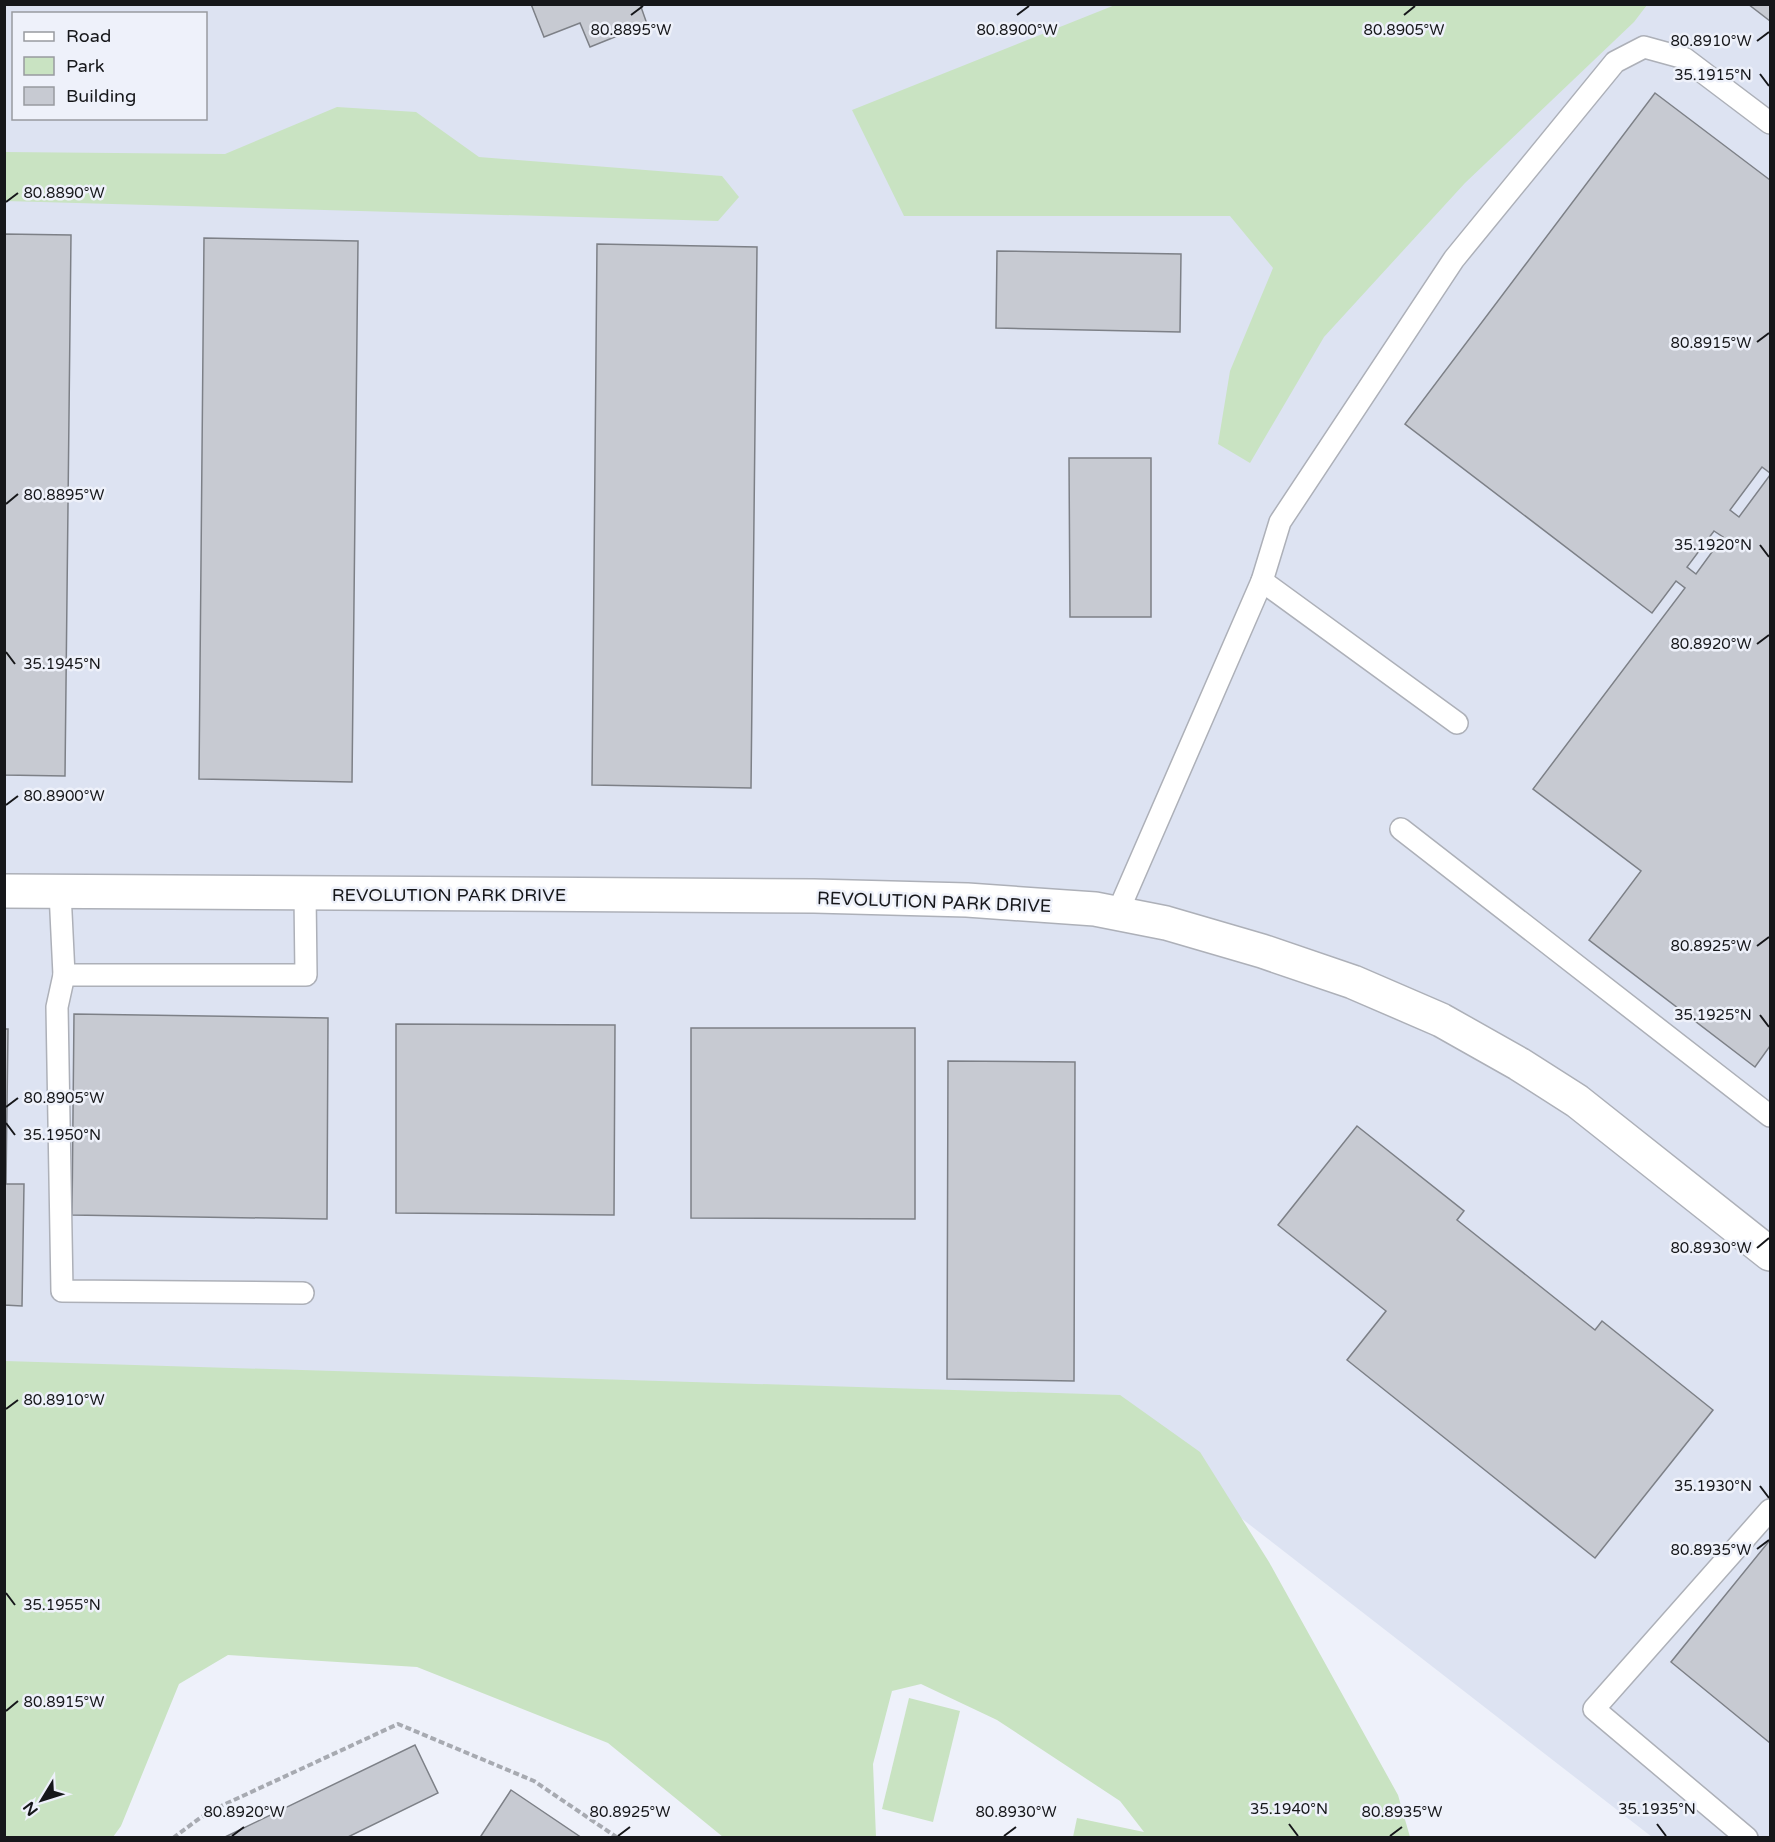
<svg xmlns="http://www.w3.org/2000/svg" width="1775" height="1842" font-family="'Varela Round',sans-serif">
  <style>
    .built { fill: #dde3f2; fill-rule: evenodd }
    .green { fill: #c9e3c2 }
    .building { fill: #c7cad2; stroke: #7d8087; stroke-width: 1.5; fill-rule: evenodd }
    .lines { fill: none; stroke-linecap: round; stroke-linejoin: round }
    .lane-casing { stroke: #adb0b8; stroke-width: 24 }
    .secondary-casing { stroke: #adb0b8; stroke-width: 36 }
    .path { stroke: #a7aab1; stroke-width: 4; stroke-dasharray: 6 3; stroke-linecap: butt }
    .lane { stroke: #fff; stroke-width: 21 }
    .secondary { stroke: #fff; stroke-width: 33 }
    .ticks { fill: none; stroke: #16171a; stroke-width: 2 }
    .labels { text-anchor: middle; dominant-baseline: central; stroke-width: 5; stroke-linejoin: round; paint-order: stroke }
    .street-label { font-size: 18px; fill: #16171a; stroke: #eef1fa }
    .ticks-label { font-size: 15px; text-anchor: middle; fill: #16171a; stroke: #eef1fa; stroke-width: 5; stroke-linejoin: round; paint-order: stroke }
  </style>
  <rect width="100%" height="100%" fill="#eef1fa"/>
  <path class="built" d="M4 5H1770V1837H1652L1143 1442 5 1381ZM14 14H206V118H14Z"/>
  <g class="green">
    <path d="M1115 5V4L1647 5 1634 22 1465 183 1324 337 1250 463 1218 444 1230 371 1273 268 1230 216H904L852 110Z"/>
    <path d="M337 107 416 112 479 157 722 176 739 197 718 221 5 201V152L225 154Z"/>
    <path d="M5 1361 1120 1395 1200 1452 1269 1562 1398 1795 1410 1837H1073L1077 1818 1144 1832 1120 1801 997 1720 921 1684 892 1691 873 1764 876 1837H723L608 1743 417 1667 228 1655 179 1684 121 1826 113 1837H5Z"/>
    <path d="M909 1698 960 1711 933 1822 882 1809Z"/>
  </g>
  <g class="building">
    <path d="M531 4H640L647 24 590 47 580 23 544 37Z"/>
    <path d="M1748 4H1770V21Z"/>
    <path d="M1655 93 1770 180V473L1762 467 1730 510 1739 517 1770 475V1046L1755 1067 1589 940 1641 871 1533 789 1685 588 1676 581 1652 613 1405 424ZM1714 531 1723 537 1696 574 1687 567Z"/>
    <path d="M4 234 71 235 65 776 4 775Z"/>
    <path d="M204 238 358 241 352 782 199 779Z"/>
    <path d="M597 244 757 247 751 788 592 785Z"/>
    <path d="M997 251 1181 254 1180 332 996 328Z"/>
    <path d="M1069 458H1151V617H1070Z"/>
    <path d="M74 1014 328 1018 327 1219 72 1215Z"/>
    <path d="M396 1024 615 1025 614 1215 396 1213Z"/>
    <path d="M691 1028H915V1219L691 1218Z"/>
    <path d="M4 1029H8L6 1184H24L22 1306 4 1305Z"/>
    <path d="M948 1061 1075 1062 1074 1381 947 1379Z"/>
    <path d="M1357 1126 1464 1211 1457 1220 1595 1330 1602 1321 1713 1410 1595 1558 1347 1360 1386 1311 1278 1225Z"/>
    <path d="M1770 1540V1743L1671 1662Z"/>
    <path d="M415 1745 438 1793 346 1838H223Z"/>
    <path d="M511 1790 582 1838H483L481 1836Z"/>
  </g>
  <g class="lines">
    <g class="lane-casing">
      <g id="lane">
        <path d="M1262 581 1280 522 1454 259 1615 62 1644 47 1684 58 1770 123"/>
        <path d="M1401 829 1770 1116"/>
        <path d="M60 892 64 975H306L305 894"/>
        <path d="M1117 914 1262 581 1457 723"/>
        <path d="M64 975 57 1007 62 1291 303 1293"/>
        <path d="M1747 1838 1594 1709 1770 1510"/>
      </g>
    </g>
    <g class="secondary-casing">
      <path id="secondary" d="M4 891 814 896 967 900 1095 909 1166 923 1262 951 1353 982 1441 1020 1519 1064 1577 1101 1770 1254"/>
    </g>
    <path class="path" d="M173 1838 200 1818 221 1806 398 1724 534 1781 618 1838"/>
    <use href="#lane" class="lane"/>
    <use href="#secondary" class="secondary"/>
  </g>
  <path class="ticks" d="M631 15 643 6M1017 15 1029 6M1404 15 1415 6M1757 41 1769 32M1760 74 1769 86M6 202 18 193M1757 342 1769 333M6 504 18 494M1760 545 1769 557M1757 644 1769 635M6 652 15 664M6 805 18 796M1757 946 1769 937M1760 1015 1769 1027M6 1107 18 1098M6 1123 15 1135M1757 1248 1769 1238M6 1409 18 1400M1760 1486 1769 1498M1757 1549 1769 1540M6 1593 15 1605M6 1711 18 1701M1289 1824 1298 1836M1657 1824 1666 1836M232 1836 244 1827M618 1836 630 1827M1004 1836 1016 1827M1390 1836 1402 1827"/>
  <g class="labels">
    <g class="street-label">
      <text x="449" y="895">REVOLUTION PARK DRIVE</text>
      <text transform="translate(934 902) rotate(2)">REVOLUTION PARK DRIVE</text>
    </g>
  </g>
  <g class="ticks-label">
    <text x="631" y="35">80.8895°W</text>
    <text x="1017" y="35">80.8900°W</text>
    <text x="1404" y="35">80.8905°W</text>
    <text x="1711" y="46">80.8910°W</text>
    <text x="1713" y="80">35.1915°N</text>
    <text x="64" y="198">80.8890°W</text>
    <text x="1711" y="348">80.8915°W</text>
    <text x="64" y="500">80.8895°W</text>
    <text x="1713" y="550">35.1920°N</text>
    <text x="1711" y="649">80.8920°W</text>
    <text x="62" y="669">35.1945°N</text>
    <text x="64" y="801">80.8900°W</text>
    <text x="1711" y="951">80.8925°W</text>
    <text x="1713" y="1020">35.1925°N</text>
    <text x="64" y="1103">80.8905°W</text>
    <text x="62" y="1140">35.1950°N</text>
    <text x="1711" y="1253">80.8930°W</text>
    <text x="64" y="1405">80.8910°W</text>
    <text x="1713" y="1491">35.1930°N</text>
    <text x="1711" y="1555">80.8935°W</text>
    <text x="62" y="1610">35.1955°N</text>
    <text x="64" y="1707">80.8915°W</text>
    <text x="1289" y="1814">35.1940°N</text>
    <text x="1657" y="1814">35.1935°N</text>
    <text x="244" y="1817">80.8920°W</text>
    <text x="630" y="1817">80.8925°W</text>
    <text x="1016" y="1817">80.8930°W</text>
    <text x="1402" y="1817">80.8935°W</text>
  </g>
  <rect width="1775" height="1842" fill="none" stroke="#16171a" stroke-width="12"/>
  <rect x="12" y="12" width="195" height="108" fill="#eef1fa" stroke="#989aa0" stroke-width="1.5"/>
  <rect x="24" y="32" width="30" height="9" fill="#ffffff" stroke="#989aa0" stroke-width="1.5"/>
  <text x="66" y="42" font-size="18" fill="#16171a">Road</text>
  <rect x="24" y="57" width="30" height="18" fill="#c9e3c2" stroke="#989aa0" stroke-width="1.5"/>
  <text x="66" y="72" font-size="18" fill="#16171a">Park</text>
  <rect x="24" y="87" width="30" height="18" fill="#c7cad2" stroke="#989aa0" stroke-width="1.5"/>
  <text x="66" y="102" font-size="18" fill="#16171a">Building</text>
  <g transform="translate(42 1800) rotate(232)" stroke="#eef1fa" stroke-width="4.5" paint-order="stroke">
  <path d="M0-4.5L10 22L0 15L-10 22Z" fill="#16171a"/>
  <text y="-9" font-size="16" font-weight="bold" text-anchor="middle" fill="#16171a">N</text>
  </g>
</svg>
